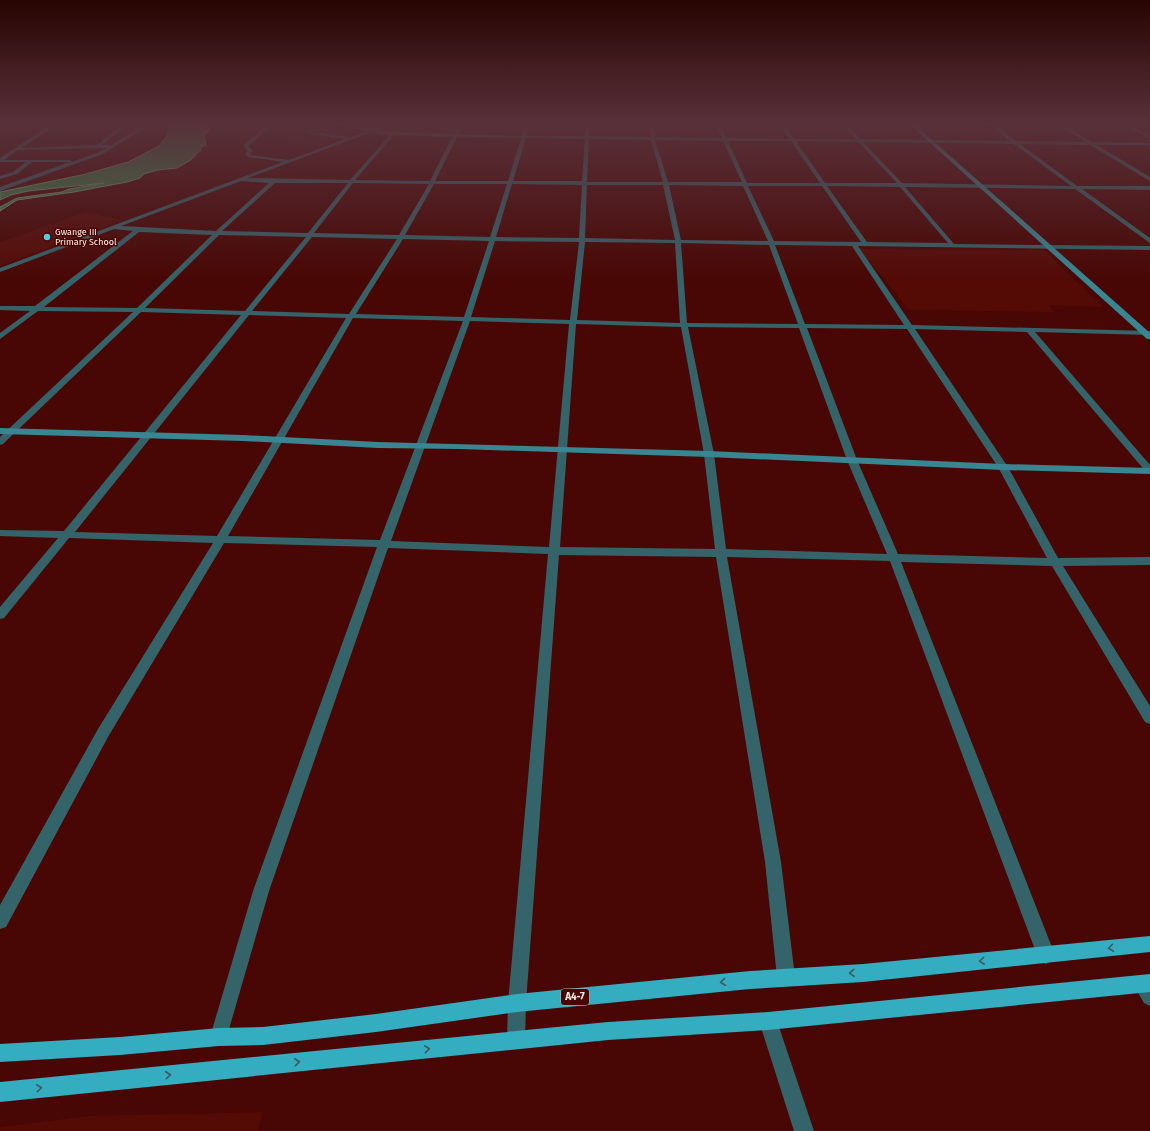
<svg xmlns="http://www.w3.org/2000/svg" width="1150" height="1131" font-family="'Fira Sans',sans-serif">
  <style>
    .built { fill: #540b06 }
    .water { fill: #368149; stroke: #72a179 }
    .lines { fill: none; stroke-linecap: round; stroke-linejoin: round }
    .minor { fill: #35636a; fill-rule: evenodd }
    .tertiary { fill: #35636a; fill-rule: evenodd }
    .secondary { fill: #388692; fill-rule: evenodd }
    .trunk { fill: #33adbf; fill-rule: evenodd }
    .oneway { stroke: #3e5a62 }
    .poi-dot { fill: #54cadd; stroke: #480704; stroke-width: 1.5 }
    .labels { text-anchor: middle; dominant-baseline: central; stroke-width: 3; stroke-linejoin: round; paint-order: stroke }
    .far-poi-label { font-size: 9px; fill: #feedea; stroke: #480704; text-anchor: start }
    .shield { fill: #480704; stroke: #c7a8a5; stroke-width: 1 }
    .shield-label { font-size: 10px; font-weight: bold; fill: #feedea }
  </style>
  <rect width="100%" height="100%" fill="#480704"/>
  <g class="built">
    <path d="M303 123 360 131 321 145 265 138Z"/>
    <path d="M86 212 122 220 0 266V242Z"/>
    <path d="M860 249 1044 250 1103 307 1049 305 1054 312 909 310Z"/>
    <path d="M262 1112 258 1131H0V1127L90 1116Z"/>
  </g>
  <path class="water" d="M172 122H207L206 128 210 129 204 136 206 145 201 147V149L191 160 177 168 158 170 144 174 140 178 127 182 74 192 17 200 0 211V207L17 198 62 192 69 189 104 183 28 191 11 195 0 200V192L86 174 128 162 159 146 167 136Z"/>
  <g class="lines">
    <g class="minor">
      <path d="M55 122H60L22 148 97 145 126 122H131L102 145H111L146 124 149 125 103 154 0 191V187L70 162H32L17 174 0 179V176L13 172 26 162H0V158ZM107 148 99 152 72 162 70 160H4L18 150Z"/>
      <path d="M270 122H275L248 146 253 151 250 155 289 160 345 139 307 133 305 131 350 137 369 131 317 122C335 122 353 128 371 128 380 129 387 122 396 122L374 131 454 134 460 122H464L458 134 522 136 524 122H528L526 136H585L586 122H590L589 136 651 137 649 122H653L655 137 722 138 715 122H719L726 138 789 139 778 122H782L794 139H856L840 122H844L861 139 1010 141 985 122H990L1016 141 1086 142 1054 122H1059L1092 142 1150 143V145H1097L1150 177V181L1090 145 1020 144 1077 186H1150V190L1082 189 1150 238V243L1075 189 905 187 954 244 1150 246V250L858 246 912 325 1150 331V335L1035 332 1150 465V474L1147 473 1027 332 915 329 1008 467 1058 558 1150 557V565L1063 566 1150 706V724L1145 722 1052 566 901 562 1055 955 1052 961 1046 964 1040 961 1037 955 890 561 727 557 781 862 795 977 792 983 786 986 780 983 777 977 765 862 716 557 559 555 526 1003 525 1040 522 1046 516 1049 510 1046 507 1040 508 1003 548 554 388 548 269 891 225 1043 219 1046 213 1043 210 1037 253 891 377 547 224 543 108 737 6 927 0 929V905L98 729 213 543 69 538 4 618 0 619V607L58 538 0 536V530L64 531 241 315 141 312 3 444 0 445V437L133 312 38 311 0 339V333L30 311 0 310V306H35L133 231 114 229 0 272V268L283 162 248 157 245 154 248 151 245 149 244 145ZM369 133 390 135 350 180 248 178ZM394 135 452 137 430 181 355 180ZM457 137 521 138 508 181H435ZM526 138 585 139 582 181H513ZM589 139 651 140 663 182H587ZM655 140 723 141 742 182H668ZM728 141H791L820 183H747ZM796 141 858 142 897 183H825ZM863 142 1014 144 1071 186 902 183ZM241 181 269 183 216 231 121 226ZM275 183H348L308 233 222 231ZM353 183 429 184 399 235 314 233ZM434 184H507L490 237 405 235ZM512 184 582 185 579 238 496 237ZM587 185H663L675 240 585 238ZM669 185 743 186 768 241 681 240ZM748 186H822L861 242 774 241ZM827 186 900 187 948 243 867 242ZM139 232 212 235 137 308 44 307ZM219 235 306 237 245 311 145 308ZM312 237 397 239 349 314 252 311ZM403 239 489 241 464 317 356 314ZM495 241 579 242 570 320 471 317ZM585 242 675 243 680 323 577 320ZM681 243 769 245 798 324 687 323ZM775 245 852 246 904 325 805 324ZM249 315 346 318 217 536 75 532ZM353 318 463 321 380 540 228 536ZM470 321 569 324 549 547 391 541ZM576 324 681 327 704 454 715 549 560 547ZM688 327 799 328 847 460 887 554 726 549 714 454ZM807 328 907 329 998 467 1047 558 898 554 857 460Z"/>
      <path d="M1119 122H1124L1150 136V139Z"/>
      <path d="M768 1012 774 1015 777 1021 814 1131H794L759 1021 762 1015Z"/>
    </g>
    <path class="tertiary" d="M1142 975 1148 978 1150 981V1006L1144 1003 1133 984 1136 978Z"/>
    <g class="secondary">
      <path d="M907 122H912L1150 333V339H1147Z"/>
      <path d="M0 428 243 435 378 442 709 451 1003 464 1150 468V474L1003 470 709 457 459 449 378 448 243 441 0 434Z"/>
    </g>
    <g class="trunk">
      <path d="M1150 936V952L863 982 750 989 517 1012 376 1032 263 1045 219 1046 120 1055 0 1062V1044L120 1037 219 1028 263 1027 376 1014 517 994 750 971 863 964Z"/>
      <path d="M1150 974V992L768 1030 608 1040 0 1102V1082L608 1022 768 1012Z"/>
    </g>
  </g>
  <defs><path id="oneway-chevron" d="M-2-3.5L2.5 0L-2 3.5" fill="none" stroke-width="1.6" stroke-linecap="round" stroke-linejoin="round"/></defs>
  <g class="oneway">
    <use href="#oneway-chevron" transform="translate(1111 948) rotate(173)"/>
    <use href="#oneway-chevron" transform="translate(982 961) rotate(174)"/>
    <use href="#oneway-chevron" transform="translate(852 973) rotate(177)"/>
    <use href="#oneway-chevron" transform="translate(723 982) rotate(174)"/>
    <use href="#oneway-chevron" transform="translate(427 1049) rotate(-6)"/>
    <use href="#oneway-chevron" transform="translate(297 1062) rotate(-6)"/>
    <use href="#oneway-chevron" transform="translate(168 1075) rotate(-6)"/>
    <use href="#oneway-chevron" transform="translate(39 1088) rotate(-6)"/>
  </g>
  <linearGradient id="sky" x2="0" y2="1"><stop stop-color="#280402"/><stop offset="0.44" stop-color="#58313a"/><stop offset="1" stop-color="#58313a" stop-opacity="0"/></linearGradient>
  <rect width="1150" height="280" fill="url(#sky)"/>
  <circle class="poi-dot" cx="47" cy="237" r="4"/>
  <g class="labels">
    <g class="far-poi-label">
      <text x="55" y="232">Gwange III<tspan x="55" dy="10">Primary School</tspan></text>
    </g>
    <rect class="shield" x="561" y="989" width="28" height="16" rx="3"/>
    <g class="shield-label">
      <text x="575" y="997">A4-7</text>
    </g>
  </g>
</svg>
